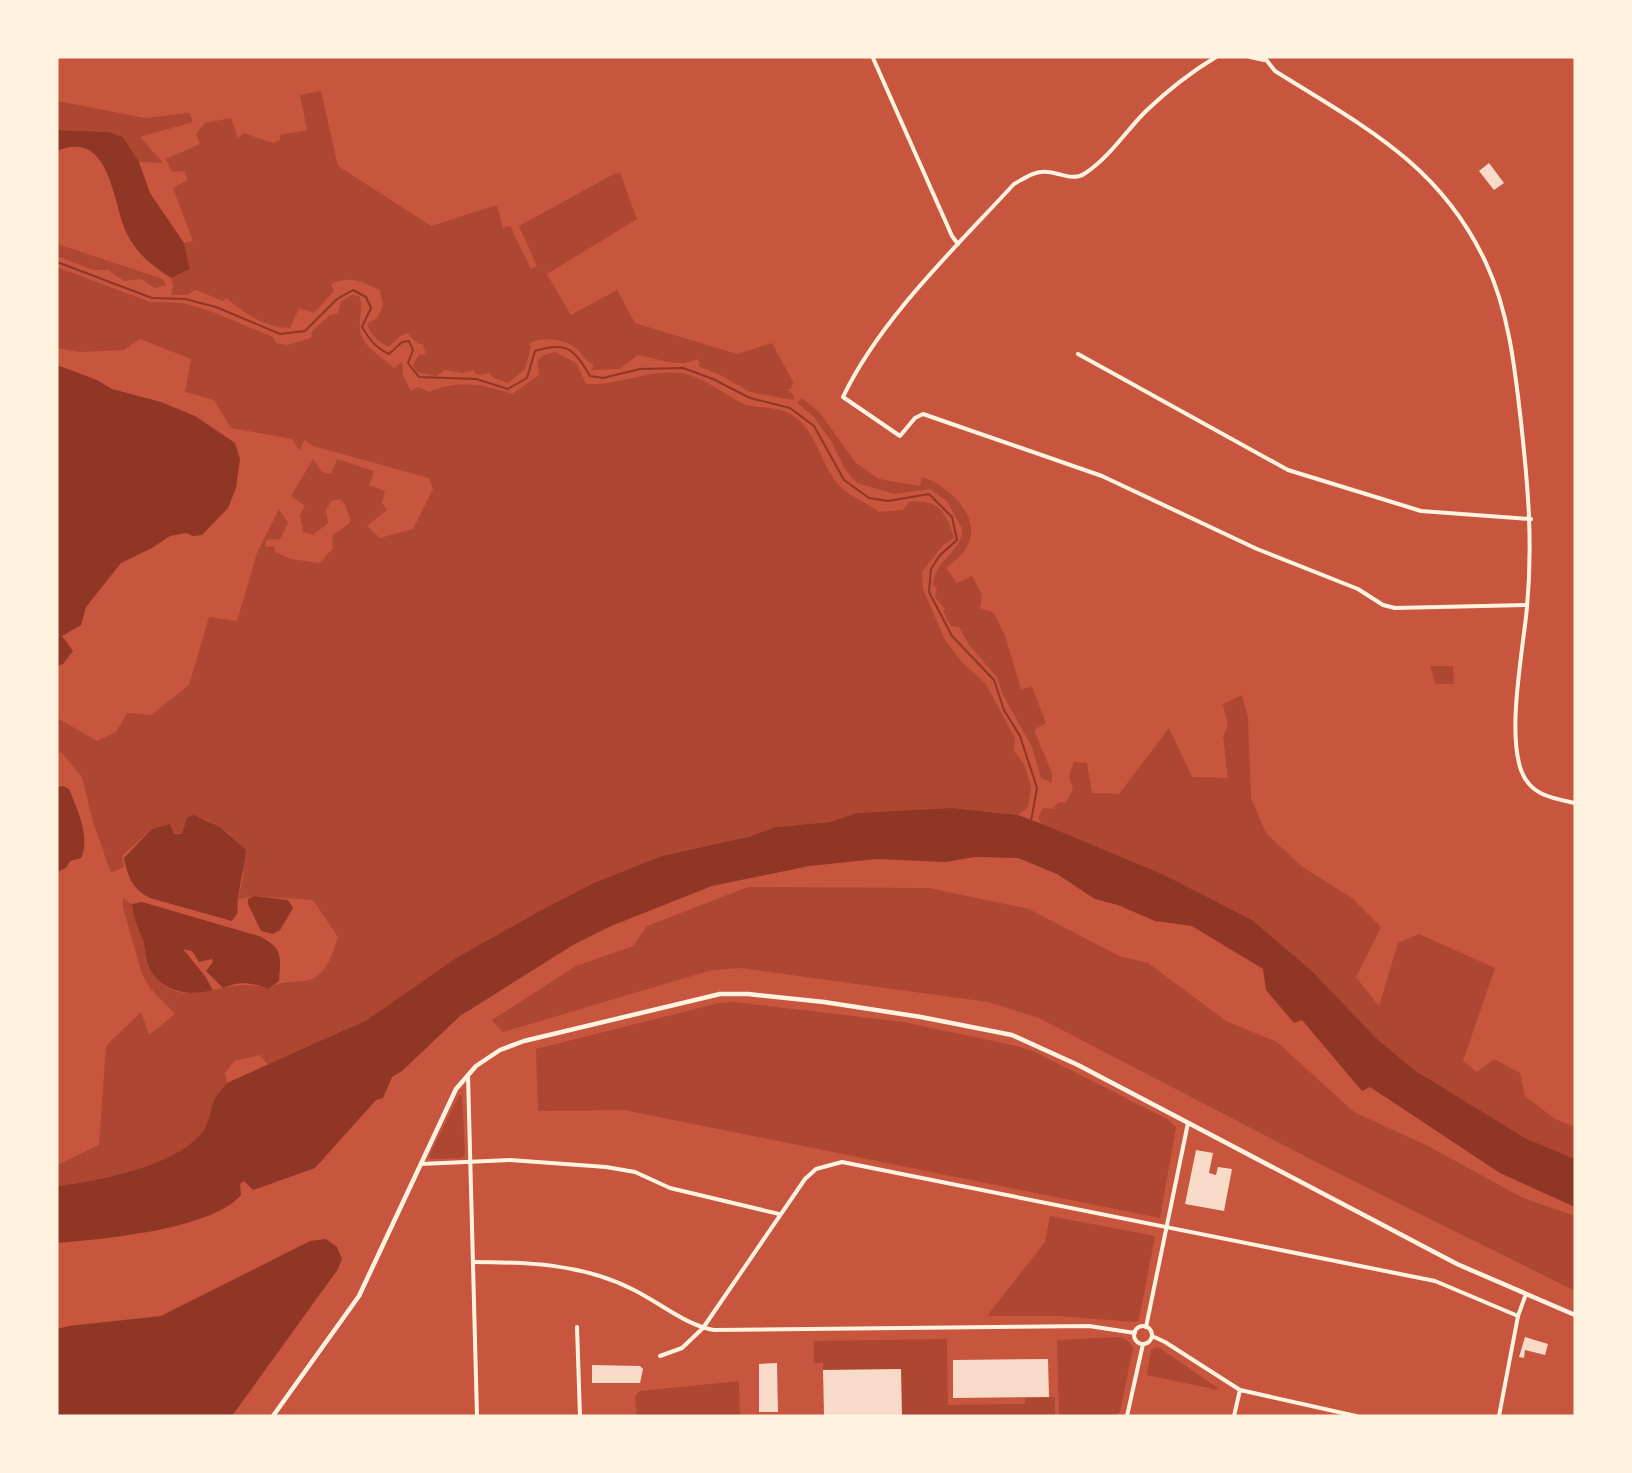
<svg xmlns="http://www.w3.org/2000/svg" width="1632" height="1473" font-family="Commissioner,sans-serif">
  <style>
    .green { fill: #ae4732 }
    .water { fill: #8f3625 }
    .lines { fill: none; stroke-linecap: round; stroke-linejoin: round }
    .stream { stroke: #8f3625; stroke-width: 2 }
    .building { fill: #f7dbc8 }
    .minor { stroke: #fff3e0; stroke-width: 4 }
    .tertiary { stroke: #fff3e0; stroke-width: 4.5 }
  </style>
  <rect width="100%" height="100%" fill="#c8553d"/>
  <g class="green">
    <path d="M321 91 338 166 431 226 497 205 503 228 510 226 531 269 537 266 519 226 614 174 620 173 637 219 547 274 571 315 617 290 635 323 737 354 772 343 793 382 792 388 787 390 794 395 793 400 750 392 720 375 698 366 700 363 697 359C677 369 658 358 638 355L620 369 592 370 593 364C583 360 583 353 576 348 564 339 540 336 529 344L531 347 525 369 508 383 494 378 489 373 478 375 473 370 463 373 445 370 436 376 417 372 413 365 419 354 426 355 423 344H418L407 333 400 336 389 347C380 343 369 334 367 324L377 318 383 306 380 290C362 282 350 275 331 284L334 291 314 313 299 308 290 328C265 328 246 314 226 298L223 301 196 290 187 295H171L173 286 171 278 190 269 184 243 193 241 173 188 188 180 184 171 172 172 166 159 200 144 196 134 205 123 231 118 238 138 244 133 273 143 280 140V135L307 130 300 95Z"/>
    <path d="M57 101 145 118 189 113 193 122 140 137 163 163 139 162 123 137 108 132 57 130Z"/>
    <path d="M57 244 163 279 166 285 155 288 141 279 124 281 108 270H93L57 256Z"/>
    <path d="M57 267 150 302 183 303 213 312 273 337 276 343 287 345 311 338 312 331 329 316 338 313 341 302 352 295 359 296C363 306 361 310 360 320 357 345 378 353 394 368L402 362 403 375 411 391 418 387 429 392C458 380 483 384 512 394L539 375 537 361 544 355 555 352 576 363 586 384C617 386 649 369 680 373 703 376 722 393 742 403 755 409 772 406 786 412 816 425 819 462 838 484 850 498 865 501 879 512L903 510 909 502C939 499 946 512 954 538L943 545 922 572 923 589 945 640 961 661 986 684 1015 738 1014 751 1024 764 1031 786 1028 807 1018 815 951 808 857 813 830 822 776 827 748 837 662 856 456 958 367 1020 268 1065 260 1055 234 1061 225 1073 227 1083C223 1088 216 1095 214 1101 209 1113 209 1125 200 1135 171 1167 98 1181 57 1186V1165L99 1145 106 1046 141 1012 149 1035 175 1014 150 988 142 974 123 908V898L132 904C133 918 139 927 143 940 146 950 145 962 151 971 180 1018 227 972 268 989 281 980 290 983 305 981 326 978 333 953 338 937L313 900 254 896 238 899 244 874 230 834 204 818 182 834 152 829 122 856 124 867 111 873 93 822 82 777 61 752 57 754V718L97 741 116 732 127 713 151 715 189 685 209 617 237 621 257 553 279 509 288 523 280 539 266 540 265 547 274 546 275 552 291 559 320 563 333 548 332 536 351 522 345 504 340 499 331 501 326 510 328 523 313 535 303 532 300 515 305 506 291 496 313 459 322 472 331 474 337 459 374 471 369 485 385 491 382 503 387 510 367 526 380 538 413 529 433 489 429 478 313 446 304 440 300 451 292 439 231 428 214 400 185 392 191 359 140 339 124 350 81 352 57 348Z"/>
    <path d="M802 398 820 413 855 462 879 479 920 486 922 477C946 484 982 516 968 544 964 554 954 561 946 568L957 583 972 576 982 595 980 608 994 613 1005 636 1021 689 1032 687 1046 723 1034 730 1052 773V783L1041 778 1032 747 1003 695 997 677 969 645 959 627 951 626 943 611 945 609 935 597 937 588 933 585C935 559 959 555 963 530L947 501 930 489 894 494 857 483 845 469 831 441 814 417 797 403Z"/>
    <path d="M1430 666H1453L1454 684H1436Z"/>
    <path d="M1242 695 1248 718 1251 798 1266 833 1301 866 1352 898 1381 927 1356 977 1379 1006 1398 943 1419 934 1495 968 1463 1061 1477 1072 1494 1059 1520 1073 1525 1096 1555 1119 1575 1127V1159L1527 1139 1414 1070 1378 1040 1311 970 1252 920 1042 824 1038 818 1043 808 1053 809 1058 803 1066 802 1073 789 1069 776 1074 762 1087 763 1092 793 1119 794 1169 728 1192 777 1228 778 1223 736 1228 726 1223 704Z"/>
    <path d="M748 887 929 888 1029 909 1119 956 1148 963 1226 1021 1277 1042 1354 1112 1428 1146 1523 1198 1575 1216V1291L1328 1168 1039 1018 988 1002 741 968 712 970 503 1032 492 1020 576 966 633 946 647 926Z"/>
    <path d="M735 1002 903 1022 1017 1046 1035 1052 1167 1119 1176 1127 1160 1218 624 1110 538 1111 536 1049 719 1003Z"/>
    <path d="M459 1095 462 1096 465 1154 462 1158 431 1159 429 1156Z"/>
    <path d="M1050 1216 1155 1236 1139 1320 1136 1322 1058 1316H987L1045 1242Z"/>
    <path d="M1121 1337 1129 1342 1133 1348 1120 1412 1114 1416H1059L1057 1340Z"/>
    <path d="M947 1339 948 1405 1025 1404V1398L1055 1397V1416H824L823 1363H814V1341Z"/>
    <path d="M1158 1347 1218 1388V1390L1147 1375 1151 1350Z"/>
    <path d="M739 1381 740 1416H637L635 1396 640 1391Z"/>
  </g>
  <g class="water">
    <path d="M57 130 108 132 123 137 139 162 150 193 184 243 190 269 171 278C151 265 136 253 126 232 112 200 110 129 57 151Z"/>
    <path d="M57 365 97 380 112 389 161 402 195 416 235 443 240 459 236 488 228 508 202 535 193 536 186 533 170 536 152 548 121 563 86 607 81 625 62 636 73 651 63 664 57 666Z"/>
    <path d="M63 786 69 789C77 809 91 838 81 858L70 861 66 868 57 872V787Z"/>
    <path d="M951 808 1018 815 1042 824 1164 875 1252 920 1311 970 1378 1040 1414 1070 1527 1139 1575 1159V1207L1500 1173 1370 1087 1362 1091 1302 1020 1294 1023 1266 990 1263 969 1192 926 1155 921 1118 905 1095 899 1057 874 1018 858 974 857 946 862 876 859 809 866 712 886 611 926 573 945 460 1016 402 1071 392 1077 383 1098 376 1100 315 1168 253 1190 244 1181 240 1184 241 1195C211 1230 102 1239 57 1243V1186C98 1181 171 1167 200 1135 209 1125 209 1113 214 1101 216 1095 223 1088 227 1083L367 1020 456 958 540 911 594 883 662 856 748 837 776 827 830 822 857 813Z"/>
    <path d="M194 815 220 827 246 850C245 865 235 903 238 912L232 921 150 898C133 889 128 878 124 858L152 829 170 824 174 834H182L187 818Z"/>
    <path d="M254 896 288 900 293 908 280 930 273 934 261 931 248 904V899Z"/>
    <path d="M142 902 259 936C283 948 281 956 279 981L268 989C252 982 238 981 223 988L206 971 213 962 212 959 199 962 192 951 183 949 205 976 213 990C190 996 164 993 151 971 145 962 146 949 143 940 138 927 133 918 132 904Z"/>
    <path d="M326 1239 337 1247 342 1259 338 1269 232 1416H57V1329L69 1326 161 1316 310 1241Z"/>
  </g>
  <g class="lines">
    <path class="stream" d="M57 262 152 298 185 299 216 307 280 334 305 331 337 299 353 290 366 297 371 308 362 327C370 340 376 348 389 354L402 342 409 341 413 350 408 363 419 377 476 379 508 389 527 378 535 351C567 341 574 349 590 376L603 378 640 369 683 368 713 379 750 398 790 408 814 426 844 480 869 498 888 501 929 494 952 517 957 540 940 555 931 569 929 592 952 636 994 680 1004 710 1020 736 1037 788 1031 821"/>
  </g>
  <g class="building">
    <path d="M1489 163 1504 183 1494 190 1479 171Z"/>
    <path d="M1196 1150 1213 1153 1209 1173 1216 1175 1218 1167 1232 1169 1224 1211 1185 1204Z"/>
    <path d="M1525 1337 1548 1344 1545 1355 1525 1350 1524 1358 1519 1357Z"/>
    <path d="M1048 1359 1049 1397 953 1398V1360Z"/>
    <path d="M777 1363 778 1412H759V1364Z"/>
    <path d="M592 1365 640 1366 643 1369 640 1383H592Z"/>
    <path d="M901 1369 902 1416H824L823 1370Z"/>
  </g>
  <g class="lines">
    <g class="minor">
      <path d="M1216 57C1191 72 1167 91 1146 111 1125 132 1109 158 1084 174 1073 181 1060 173 1048 172 1035 170 1025 178 1014 184 956 247 880 319 843 397L900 436 915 418 923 414 1102 476 1257 549 1358 589 1383 605 1395 608 1527 605"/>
      <path d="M1250 57 1264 60"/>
      <path d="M1264 57 1275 71C1363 126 1440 164 1486 263 1509 312 1515 369 1521 422 1528 486 1533 542 1527 607 1523 651 1507 730 1521 770 1530 795 1551 798 1575 803"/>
      <path d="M873 58 952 236 958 244"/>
      <path d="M1078 354 1288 470 1421 511 1531 519"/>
      <path d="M468 1075 477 1416"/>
      <path d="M421 1164 510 1160 606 1167 635 1172 670 1188 779 1214"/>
      <path d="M473 1262C527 1262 583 1264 632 1289 659 1302 685 1325 714 1330L1089 1326 1135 1333"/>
      <circle cx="1143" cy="1335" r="9"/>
      <path d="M577 1327 580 1416"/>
      <path d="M1146 1327 1188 1123"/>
      <path d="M1152 1336 1165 1342 1240 1390 1356 1416"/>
      <path d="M660 1356 682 1348 703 1328 805 1179 816 1169 842 1162 1435 1281 1518 1316"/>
      <path d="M1127 1416 1143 1344"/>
      <path d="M1234 1416 1240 1390"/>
      <path d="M1499 1416 1518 1316 1526 1294"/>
    </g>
    <path class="tertiary" d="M273 1416 359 1296 456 1089 476 1066 500 1050 524 1041 720 994H748L824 1002 921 1017 1012 1035 1078 1065 1457 1264 1575 1315"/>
  </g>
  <rect width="1632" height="1473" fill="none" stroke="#fff3e0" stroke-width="117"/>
</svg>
